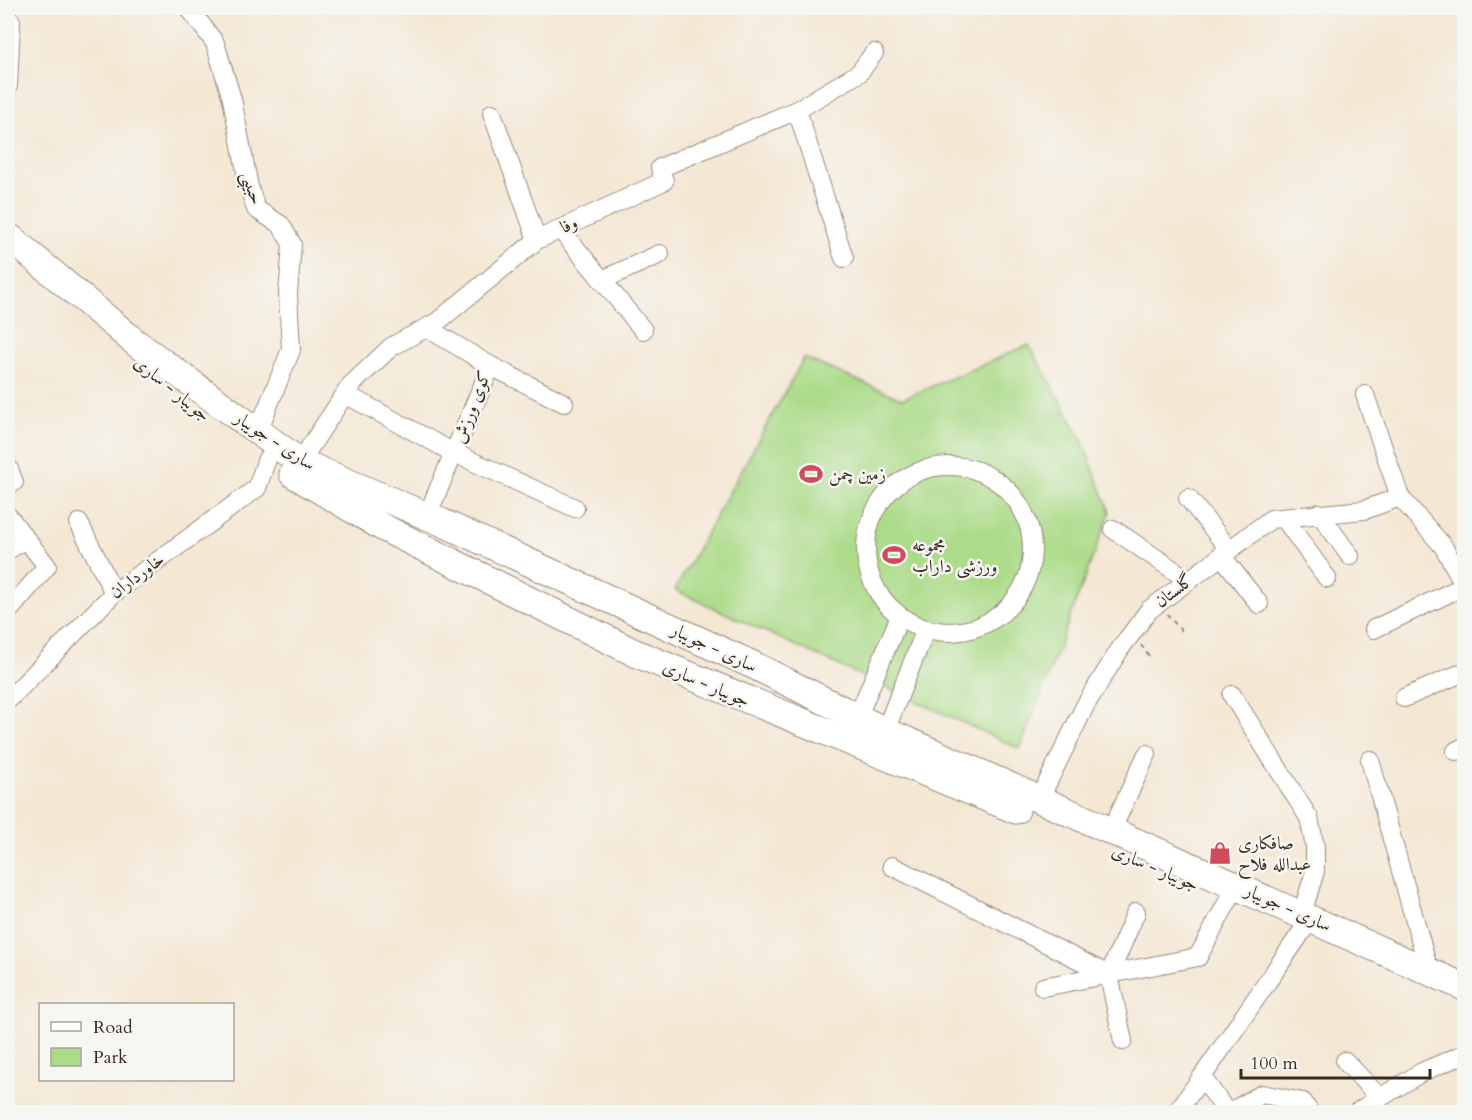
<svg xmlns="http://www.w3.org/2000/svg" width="1472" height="1120" font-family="Cardo,Amiri,serif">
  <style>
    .green { fill: #acdb89; stroke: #748254; stroke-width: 1.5 }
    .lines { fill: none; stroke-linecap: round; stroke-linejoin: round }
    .minor-casing { stroke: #988879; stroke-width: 20 }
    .highway-casing { stroke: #988879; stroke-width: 29 }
    .path { stroke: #988879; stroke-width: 2; stroke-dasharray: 4.5 4.5; stroke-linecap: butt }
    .minor { stroke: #fff; stroke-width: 18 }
    .highway { stroke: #fff; stroke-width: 27 }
    .labels { text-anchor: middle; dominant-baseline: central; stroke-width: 5; stroke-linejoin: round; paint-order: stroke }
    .street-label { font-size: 18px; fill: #3b2a1e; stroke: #f6f6f2 }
    .poi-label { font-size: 18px; fill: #3b2a1e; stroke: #f6f6f2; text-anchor: start }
  </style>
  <rect width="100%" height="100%" fill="#f6f6f2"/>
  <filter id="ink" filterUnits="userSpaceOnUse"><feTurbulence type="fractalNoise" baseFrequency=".0167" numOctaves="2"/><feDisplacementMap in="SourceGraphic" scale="12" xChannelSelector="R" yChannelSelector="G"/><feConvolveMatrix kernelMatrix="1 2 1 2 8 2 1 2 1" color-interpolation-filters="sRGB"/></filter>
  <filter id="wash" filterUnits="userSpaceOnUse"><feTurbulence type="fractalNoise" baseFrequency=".008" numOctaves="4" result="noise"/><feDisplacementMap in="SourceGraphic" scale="24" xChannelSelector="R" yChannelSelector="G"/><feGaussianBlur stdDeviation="1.35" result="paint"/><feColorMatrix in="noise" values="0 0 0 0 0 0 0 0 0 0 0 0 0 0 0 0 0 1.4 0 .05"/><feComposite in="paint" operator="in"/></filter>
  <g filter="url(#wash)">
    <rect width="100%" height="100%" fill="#f4e7d4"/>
    <path class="green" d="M1029 345 1081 438 1110 512 1020 749 675 590 804 358 902 399Z"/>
  </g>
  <g filter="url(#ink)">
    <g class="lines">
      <g class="minor-casing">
        <g id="minor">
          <path d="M189 8 215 43 232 99 249 187 256 209 281 225 292 244 288 294 291 350 258 431"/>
          <path d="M8 21H11L8 86"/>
          <path d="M797 110 844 258"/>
          <path d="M492 113 537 240"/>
          <path d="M560 229 643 330"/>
          <path d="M602 280 660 254"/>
          <path d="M427 328 491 366 427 516"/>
          <path d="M491 366 564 403"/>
          <path d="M345 394 454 453 575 508"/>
          <path d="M1365 395 1400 497 1443 546 1464 584"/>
          <path d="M300 462 351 385 391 347 437 322 537 240 664 181 660 168 797 110 859 73 874 53"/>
          <circle cx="949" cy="549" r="83"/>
          <path d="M8 467 14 482 8 486"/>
          <path d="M1188 498 1229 549"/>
          <path d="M1319 513 1350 556"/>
          <path d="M8 516 47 566 8 612"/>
          <path d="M1284 518 1327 578"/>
          <path d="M79 523 114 593"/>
          <path d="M1113 529 1188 580"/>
          <path d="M8 550 26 539"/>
          <path d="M1221 555 1259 604"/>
          <path d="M1374 629 1464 586"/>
          <path d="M1232 695 1309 818 1315 847V871L1302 914"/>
          <path d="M1404 698 1464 672"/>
          <path d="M8 700 114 593 257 488 267 459"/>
          <path d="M857 718 900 616"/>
          <path d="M885 731 926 629"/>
          <path d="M1456 751 1464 747"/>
          <path d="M1370 760 1429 971"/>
          <path d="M1039 800 1086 704 1120 649 1149 610 1271 519 1364 510 1400 497"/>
          <path d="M1111 831 1147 754"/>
          <path d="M892 866 1109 975"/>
          <path d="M1043 987 1198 957 1229 899"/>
          <path d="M1123 1041 1109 975 1136 912"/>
          <path d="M1345 1061 1380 1098"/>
          <path d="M1177 1112 1202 1077"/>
          <path d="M1227 1112 1202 1077 1303 930"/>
          <path d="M1230 1112 1262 1094 1303 1102 1309 1112"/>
          <path d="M1357 1112 1422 1072 1464 1054"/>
        </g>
      </g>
      <g class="highway-casing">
        <g id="highway">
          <path d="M8 236 136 343 300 462 441 522 753 665 885 731 1464 987"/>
          <path d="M293 474 384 528 635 653 1016 810"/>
        </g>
      </g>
      <g class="path">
        <path d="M1167 614 1183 633"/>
        <path d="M1141 645 1149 656"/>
      </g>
      <use href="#minor" class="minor"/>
      <use href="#highway" class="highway"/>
    </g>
  </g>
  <defs>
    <g id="stadium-bare" transform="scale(1.8)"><path d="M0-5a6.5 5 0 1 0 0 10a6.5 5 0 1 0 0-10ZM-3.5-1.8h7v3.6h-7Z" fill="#d1495b" stroke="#f6f6f2" stroke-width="2.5" paint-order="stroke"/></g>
    <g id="shop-bare" transform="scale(1.8)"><path d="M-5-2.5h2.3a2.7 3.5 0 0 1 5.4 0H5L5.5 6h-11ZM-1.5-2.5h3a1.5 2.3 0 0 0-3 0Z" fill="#d1495b" stroke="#f6f6f2" stroke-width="2.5" paint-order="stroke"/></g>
  </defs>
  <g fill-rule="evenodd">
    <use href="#stadium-bare" x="811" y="474"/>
    <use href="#stadium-bare" x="894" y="555"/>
    <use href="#shop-bare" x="1220" y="853"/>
  </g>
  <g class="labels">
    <g class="street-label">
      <text transform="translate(252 188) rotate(71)">حبیبی</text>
      <text transform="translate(569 225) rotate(-25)">وفا</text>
      <text transform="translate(172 389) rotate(39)">جویبار - ساری</text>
      <text transform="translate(472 407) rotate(-69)">کوی ورزش</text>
      <text transform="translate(275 441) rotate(33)">ساری - جویبار</text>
      <text transform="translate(137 576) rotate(-37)">خاورداران</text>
      <text transform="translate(1174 591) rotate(-37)">گلستان</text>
      <text transform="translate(714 648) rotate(25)">ساری - جویبار</text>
      <text transform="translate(706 684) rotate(23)">جویبار - ساری</text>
      <text transform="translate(1155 868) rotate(23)">جویبار - ساری</text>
      <text transform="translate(1288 908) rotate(24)">ساری - جویبار</text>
    </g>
    <g class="poi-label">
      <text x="829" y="474">زمین چمن</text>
      <text x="912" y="545">مجموعه<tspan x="912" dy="21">ورزشی داراب</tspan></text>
      <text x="1238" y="843">صافکاری<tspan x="1238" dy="21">عبدالله فلاح</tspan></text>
    </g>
  </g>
  <rect width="1472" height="1120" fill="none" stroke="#f6f6f2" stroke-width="30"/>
  <rect x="39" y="1003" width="195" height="78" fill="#f6f6f2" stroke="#aba49d" stroke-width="1.5"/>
  <rect x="51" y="1022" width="30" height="9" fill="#ffffff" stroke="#aba49d" stroke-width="1.5"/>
  <text x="93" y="1033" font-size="18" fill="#3b2a1e">Road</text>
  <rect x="51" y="1048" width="30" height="18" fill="#acdb89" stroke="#aba49d" stroke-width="1.5"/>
  <text x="93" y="1063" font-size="18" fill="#3b2a1e">Park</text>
  <path d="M1241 1069v9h189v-9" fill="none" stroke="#3b2a1e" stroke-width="3"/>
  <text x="1250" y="1069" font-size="18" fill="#3b2a1e" stroke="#f6f6f2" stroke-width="4.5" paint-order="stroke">100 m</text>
</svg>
